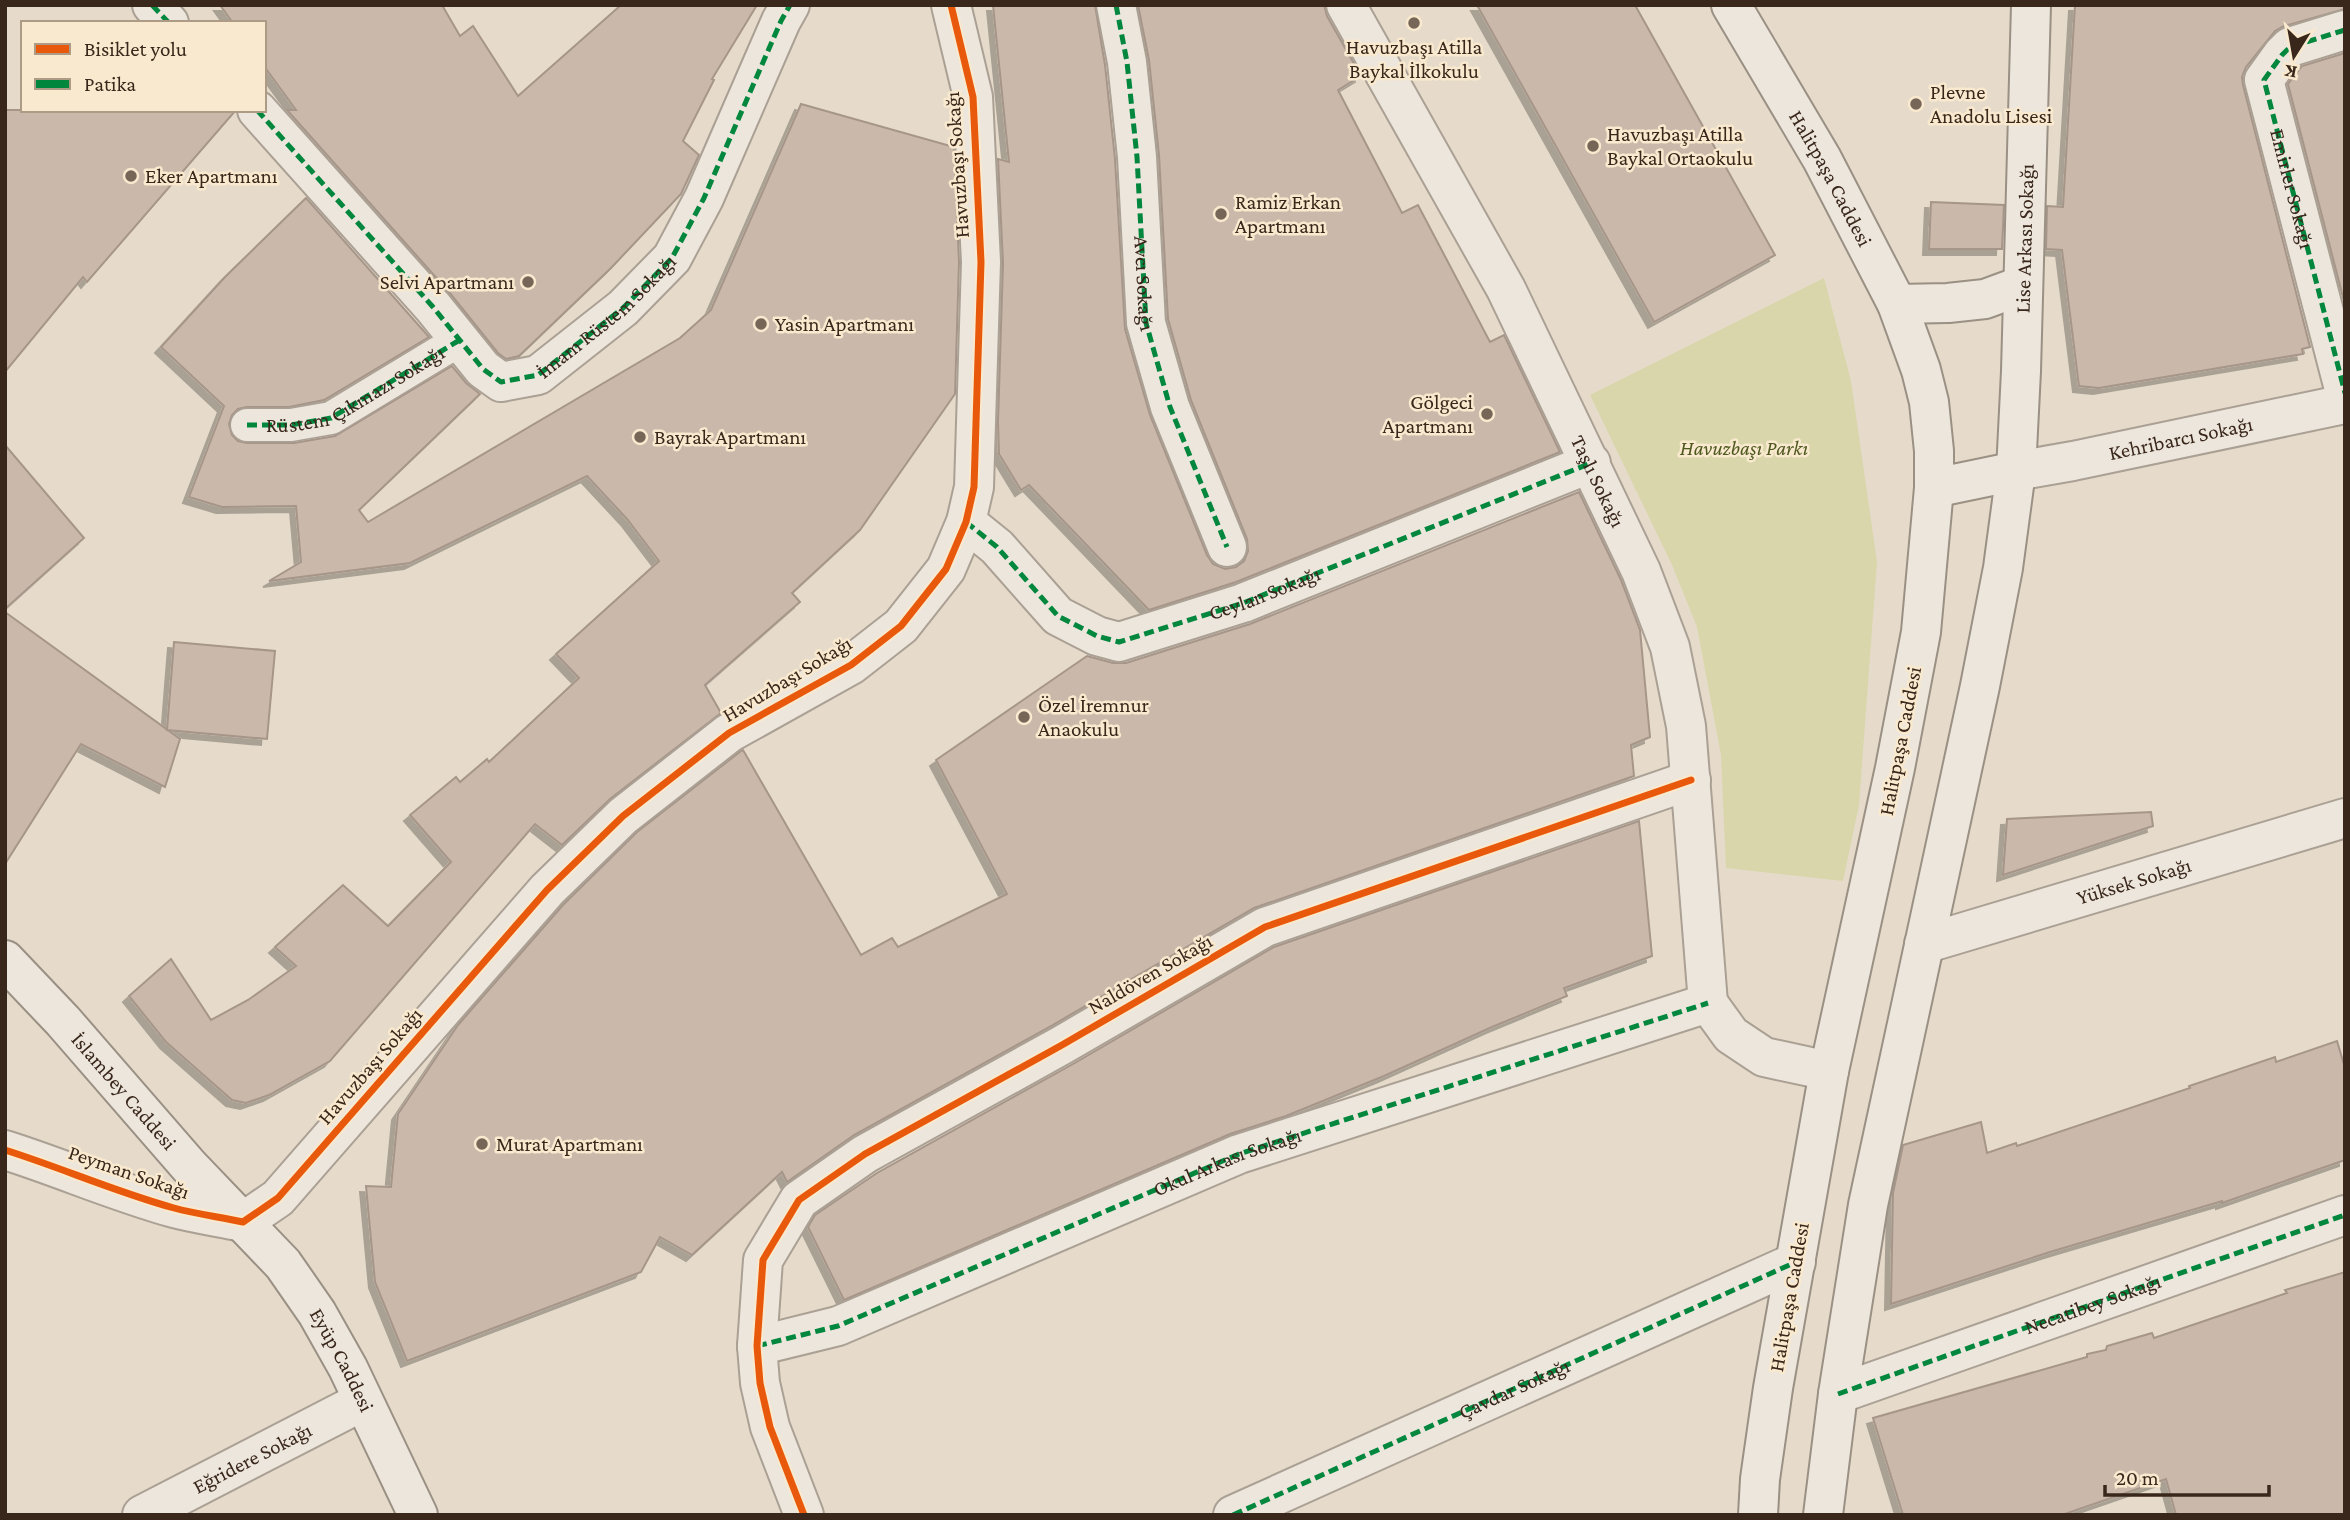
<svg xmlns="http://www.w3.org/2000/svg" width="2350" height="1520" font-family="'Crimson Pro',serif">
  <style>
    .green { fill: #d9d6ab }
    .building { fill: #cab8aa; stroke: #a69689; stroke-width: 2; filter: url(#shadow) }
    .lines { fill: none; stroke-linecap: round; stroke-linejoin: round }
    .pedestrian-casing { stroke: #aba094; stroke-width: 35 }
    .minor-casing { stroke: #aba094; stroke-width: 42 }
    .tertiary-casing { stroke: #aba094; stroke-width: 42 }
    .secondary-casing { stroke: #9a9084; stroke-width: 42 }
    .pedestrian { stroke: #ede6dc; stroke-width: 32 }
    .minor { stroke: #ede6dc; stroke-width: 38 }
    .tertiary { stroke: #ede6dc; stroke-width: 38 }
    .secondary { stroke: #ede6dc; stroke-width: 38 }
    .quiet { stroke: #00873e; stroke-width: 5; stroke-dasharray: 10 5; stroke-linecap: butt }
    .cycleway-casing { stroke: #f9e9ce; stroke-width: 11 }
    .cycleway { stroke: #e8590c; stroke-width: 7 }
    .poi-dot { fill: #766658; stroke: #f9e9ce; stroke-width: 2.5 }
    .labels { text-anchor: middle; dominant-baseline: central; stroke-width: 5; stroke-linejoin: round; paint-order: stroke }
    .poi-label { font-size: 21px; fill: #3a271b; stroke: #f9e9ce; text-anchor: start }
    .street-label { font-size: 21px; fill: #3a271b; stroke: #f9e9ce }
    .park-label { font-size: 21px; font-style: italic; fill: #4e581f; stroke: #f9e9ce }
  </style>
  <defs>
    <filter id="shadow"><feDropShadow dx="-6" dy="6" stdDeviation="0" flood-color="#0004"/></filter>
  </defs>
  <rect width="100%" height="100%" fill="#e6dbca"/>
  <path class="green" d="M1824 278 1851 381 1877 562 1859 805 1843 881 1726 868 1721 755 1697 627 1672 565 1590 395Z"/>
  <g class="building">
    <path d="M220 5H442L460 36 473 26 518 96 621 5H757L712 79 714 80 683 141 699 155 681 194 611 268 519 356 506 359 498 353 449 292 287 110H296L264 66V23H233Z"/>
    <path d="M993 5H1095L1105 65 1115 159 1125 329 1150 415 1207 555 1213 564 1225 569 1236 567 1244 561 1248 551 1247 539 1191 400 1168 319 1159 155 1149 60 1138 5H1324L1327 16 1361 76 1338 90 1402 213 1418 205 1490 342 1504 335 1560 452 1236 582 1149 610 1029 485 1021 490 999 454 998 422 1003 263 998 159 1009 162Z"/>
    <path d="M1477 5H1635L1775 255 1654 322Z"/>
    <path d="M2075 5H2345V9L2284 26 2275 31 2246 67 2242 77 2243 85 2310 347 2302 349 2303 354 2099 388 2079 386 2062 250 2046 249 2047 206 2063 207Z"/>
    <path d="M2345 53V305L2288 84 2302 66Z"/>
    <path d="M801 104 954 147 959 262 955 394 860 530 792 593 800 602 705 685 721 713 610 799 562 845 535 824 330 1061 269 1095 246 1103 232 1100 166 1042 129 996 171 959 211 1020 248 1000 296 966 275 947 343 885 388 926 451 862 410 815 456 777 460 782 487 759 489 762 579 678 556 654 659 561 627 519 587 476 410 563 269 581 301 562 296 506 222 507 189 497 224 406 161 347 225 277 306 198 429 337 324 400 289 407H247L238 409 232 415 229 424 232 435 238 441 247 443H294L335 436 452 366 466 383 480 394 359 510 368 522 680 338 711 310Z"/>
    <path d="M5 110H236L87 282 83 277 5 372Z"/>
    <path d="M1931 202 2004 205 2002 249H1929Z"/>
    <path d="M5 445 84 538 5 609Z"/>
    <path d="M1579 492 1621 580 1640 630 1650 737 1631 745 1634 776 1254 908 1051 1026 854 1135 787 1182 782 1172 692 1255 660 1237 641 1272 407 1361 375 1282 366 1186 391 1187 398 1114 458 1025 563 905 637 832 741 751 743 750 861 955 892 938 898 947 1007 894 936 760 1087 656 1113 663H1126L1250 624Z"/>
    <path d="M5 612 180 739 165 787 81 744 5 864Z"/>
    <path d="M174 642 275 651 267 739 167 730Z"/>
    <path d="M2151 812 2153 826 2003 875 2007 819Z"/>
    <path d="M1639 821 1652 956 1564 988 1567 996 1492 1027 1384 1076 1286 1116 1230 1134 844 1300 808 1227 815 1215 877 1173 1073 1064 1274 947Z"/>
    <path d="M2337 1041 2345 1068V1160L2222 1203V1201L2050 1252 1891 1304 1893 1193 1903 1145 1981 1122 1987 1153 2016 1143 2017 1146 2190 1088 2189 1086 2275 1057 2276 1062Z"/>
    <path d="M2345 1272V1515H2176L2166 1479 2062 1515H1903L1873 1418 2087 1357V1354L2106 1350 2107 1346 2152 1333 2154 1338 2287 1293 2285 1290Z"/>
  </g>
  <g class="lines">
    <g class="pedestrian-casing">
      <path id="pedestrian" d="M247 425H291L331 418 458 341"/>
    </g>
    <g class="minor-casing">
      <g id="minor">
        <path d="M152 5 169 23"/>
        <path d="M1116 5 1127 62 1137 157 1146 323 1170 407 1227 547"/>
        <path id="s1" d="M1346 5 1506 289 1641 571 1670 647 1686 726 1708 1003"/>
        <path d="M2345 30 2290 47 2282 55 2264 80 2345 393"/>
        <path id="s2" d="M257 110 433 307 483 369 501 382 538 375 623 308 672 258 704 198 781 21 790 5"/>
        <path id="s3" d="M966 522 997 547 1058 616 1097 636 1119 642 1243 603 1591 463"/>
        <path d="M1708 1003 1731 1035 1764 1057 1829 1071"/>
        <path d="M5 1150C62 1168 116 1192 174 1208 196 1214 220 1217 243 1222"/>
        <path id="s4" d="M757 1346 838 1326 1239 1154 1708 1003"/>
        <path id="s5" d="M1838 1394 2345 1215"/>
        <path d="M804 1515 770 1427 760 1383 757 1346 763 1260 799 1200 865 1154 1062 1045 1265 927 1691 780"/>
        <path id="s6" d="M1233 1515 1796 1262"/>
      </g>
    </g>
    <g class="tertiary-casing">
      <g id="tertiary">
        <path id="s7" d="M2016 471 2073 461 2345 404"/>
        <path id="s8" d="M1924 944 2345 818"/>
        <path d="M243 1222 278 1198 547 890 623 816 729 733 851 665 901 626 946 569 966 522 974 487 981 262 973 97 951 5"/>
        <path id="s9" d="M142 1515 363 1401"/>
      </g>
    </g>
    <g class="secondary-casing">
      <g id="secondary">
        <path id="s10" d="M1731 5 1822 159 1897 304 1921 370 1929 402 1934 451V488L1921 632 1895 768 1829 1071 1773 1388 1760 1479 1758 1515"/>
        <path d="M1897 304 1948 303 1985 299 2023 285"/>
        <path d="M1934 488 2016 471"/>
        <path id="s11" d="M5 960 63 1021 189 1166 283 1264 317 1313 348 1368 418 1515"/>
        <path id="s12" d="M1823 1515 1838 1394 1868 1205 1980 686 2003 568 2016 471 2021 371 2031 5"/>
      </g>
    </g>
    <use href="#pedestrian" class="pedestrian"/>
    <use href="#minor" class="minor"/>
    <use href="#tertiary" class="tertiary"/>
    <use href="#secondary" class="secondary"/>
    <g class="quiet">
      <path d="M152 5 169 23"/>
      <path id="s13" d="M1116 5 1127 62 1137 157 1146 323 1170 407 1227 547"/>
      <path id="s14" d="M2345 30 2290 47 2282 55 2264 80 2345 393"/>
      <path d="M257 110 433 307 483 369 501 382 538 375 623 308 672 258 704 198 781 21 790 5"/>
      <path id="s15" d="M247 425H291L331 418 458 341"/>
      <path d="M966 522 997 547 1058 616 1097 636 1119 642 1243 603 1591 463"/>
      <path d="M757 1346 838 1326 1239 1154 1708 1003"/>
      <path d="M1838 1394 2345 1215"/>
      <path d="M1233 1515 1796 1262"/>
    </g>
    <g class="cycleway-casing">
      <g id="cycleway">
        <path d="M5 1150C62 1168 116 1192 174 1208 196 1214 220 1217 243 1222L278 1198 547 890 623 816 729 733 851 665 901 626 946 569 966 522 974 487 981 262 973 97 951 5"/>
        <path d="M804 1515 770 1427 760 1383 757 1346 763 1260 799 1200 865 1154 1062 1045 1265 927 1691 780"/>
      </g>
    </g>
    <use href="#cycleway" class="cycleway"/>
  </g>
  <g class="poi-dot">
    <circle cx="1414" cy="23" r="7"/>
    <circle cx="1916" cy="104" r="7"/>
    <circle cx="1593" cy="146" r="7"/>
    <circle cx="131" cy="176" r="7"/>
    <circle cx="1221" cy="214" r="7"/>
    <circle cx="528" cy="282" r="7"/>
    <circle cx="761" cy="324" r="7"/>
    <circle cx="1487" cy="414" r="7"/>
    <circle cx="640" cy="437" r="7"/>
    <circle cx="1024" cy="717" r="7"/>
    <circle cx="482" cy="1144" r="7"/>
  </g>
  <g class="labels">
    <g class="poi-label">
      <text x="1414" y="47" text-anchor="middle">Havuzbaşı Atilla<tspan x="1414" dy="24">Baykal İlkokulu</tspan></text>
      <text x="1930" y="92">Plevne<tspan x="1930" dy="24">Anadolu Lisesi</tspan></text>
      <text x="1607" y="134">Havuzbaşı Atilla<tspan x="1607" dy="24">Baykal Ortaokulu</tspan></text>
      <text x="145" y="176">Eker Apartmanı</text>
      <text x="1235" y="202">Ramiz Erkan<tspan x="1235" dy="24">Apartmanı</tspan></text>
      <text x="514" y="282" text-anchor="end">Selvi Apartmanı</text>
      <text x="775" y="324">Yasin Apartmanı</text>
      <text x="1473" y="402" text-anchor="end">Gölgeci<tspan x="1473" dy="24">Apartmanı</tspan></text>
      <text x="654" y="437">Bayrak Apartmanı</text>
      <text x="1038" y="705">Özel İremnur<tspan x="1038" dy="24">Anaokulu</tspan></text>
      <text x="496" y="1144">Murat Apartmanı</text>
    </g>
    <g class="street-label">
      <text transform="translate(957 165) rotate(-94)">Havuzbaşı Sokağı</text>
      <text stroke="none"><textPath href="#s10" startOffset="200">Halitpaşa Caddesi</textPath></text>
      <text stroke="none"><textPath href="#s14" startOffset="212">Emirler Sokağı</textPath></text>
      <text stroke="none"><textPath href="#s12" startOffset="1295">Lise Arkası Sokağı</textPath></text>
      <text stroke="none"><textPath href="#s13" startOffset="280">Avcı Sokağı</textPath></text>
      <text stroke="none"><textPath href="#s2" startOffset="494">İmam Rüstem Sokağı</textPath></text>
      <text stroke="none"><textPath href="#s15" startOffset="117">Rüstem Çıkmazı Sokağı</textPath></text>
      <text stroke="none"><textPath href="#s7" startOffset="168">Kehribarcı Sokağı</textPath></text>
      <text stroke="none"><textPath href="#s1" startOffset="539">Taşlı Sokağı</textPath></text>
      <text stroke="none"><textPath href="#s3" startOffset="352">Ceylan Sokağı</textPath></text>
      <text transform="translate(787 679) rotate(-31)">Havuzbaşı Sokağı</text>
      <text transform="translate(1900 741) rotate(-79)">Halitpaşa Caddesi</text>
      <text stroke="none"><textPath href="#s8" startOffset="219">Yüksek Sokağı</textPath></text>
      <text transform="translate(1150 974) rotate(-30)">Naldöven Sokağı</text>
      <text transform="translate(370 1066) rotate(-49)">Havuzbaşı Sokağı</text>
      <text stroke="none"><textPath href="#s11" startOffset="177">İslambey Caddesi</textPath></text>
      <text stroke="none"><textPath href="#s4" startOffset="506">Okul Arkası Sokağı</textPath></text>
      <text transform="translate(129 1172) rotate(19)">Peyman Sokağı</text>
      <text transform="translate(1789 1297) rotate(-80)">Halitpaşa Caddesi</text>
      <text stroke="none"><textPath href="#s5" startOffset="270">Necatibey Sokağı</textPath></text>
      <text stroke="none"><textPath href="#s11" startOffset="525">Eyüp Caddesi</textPath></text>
      <text stroke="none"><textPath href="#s6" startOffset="308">Çavdar Sokağı</textPath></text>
      <text stroke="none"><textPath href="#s9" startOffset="124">Eğridere Sokağı</textPath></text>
    </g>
    <g class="park-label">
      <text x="1744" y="448">Havuzbaşı Parkı</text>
    </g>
  </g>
  <rect width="2350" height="1520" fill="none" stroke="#3a271b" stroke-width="14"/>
  <rect x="21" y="21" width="245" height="91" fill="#f9e9ce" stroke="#ad9b86" stroke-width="2"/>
  <rect x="35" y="44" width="35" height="10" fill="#e8590c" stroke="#ad9b86" stroke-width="2"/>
  <text x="84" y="56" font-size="21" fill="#3a271b">Bisiklet yolu</text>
  <rect x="35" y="79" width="35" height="10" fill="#00873e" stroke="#ad9b86" stroke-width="2"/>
  <text x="84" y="91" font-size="21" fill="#3a271b">Patika</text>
  <g transform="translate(2294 56) rotate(191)" stroke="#f9e9ce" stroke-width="5" paint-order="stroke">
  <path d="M0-5L12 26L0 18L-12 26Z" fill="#3a271b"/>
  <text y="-10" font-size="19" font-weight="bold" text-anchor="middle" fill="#3a271b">K</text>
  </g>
  <path d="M2105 1485v10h164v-10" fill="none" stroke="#3a271b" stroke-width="3.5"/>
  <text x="2116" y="1485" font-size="21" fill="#3a271b" stroke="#f9e9ce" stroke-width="5" paint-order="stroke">20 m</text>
</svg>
